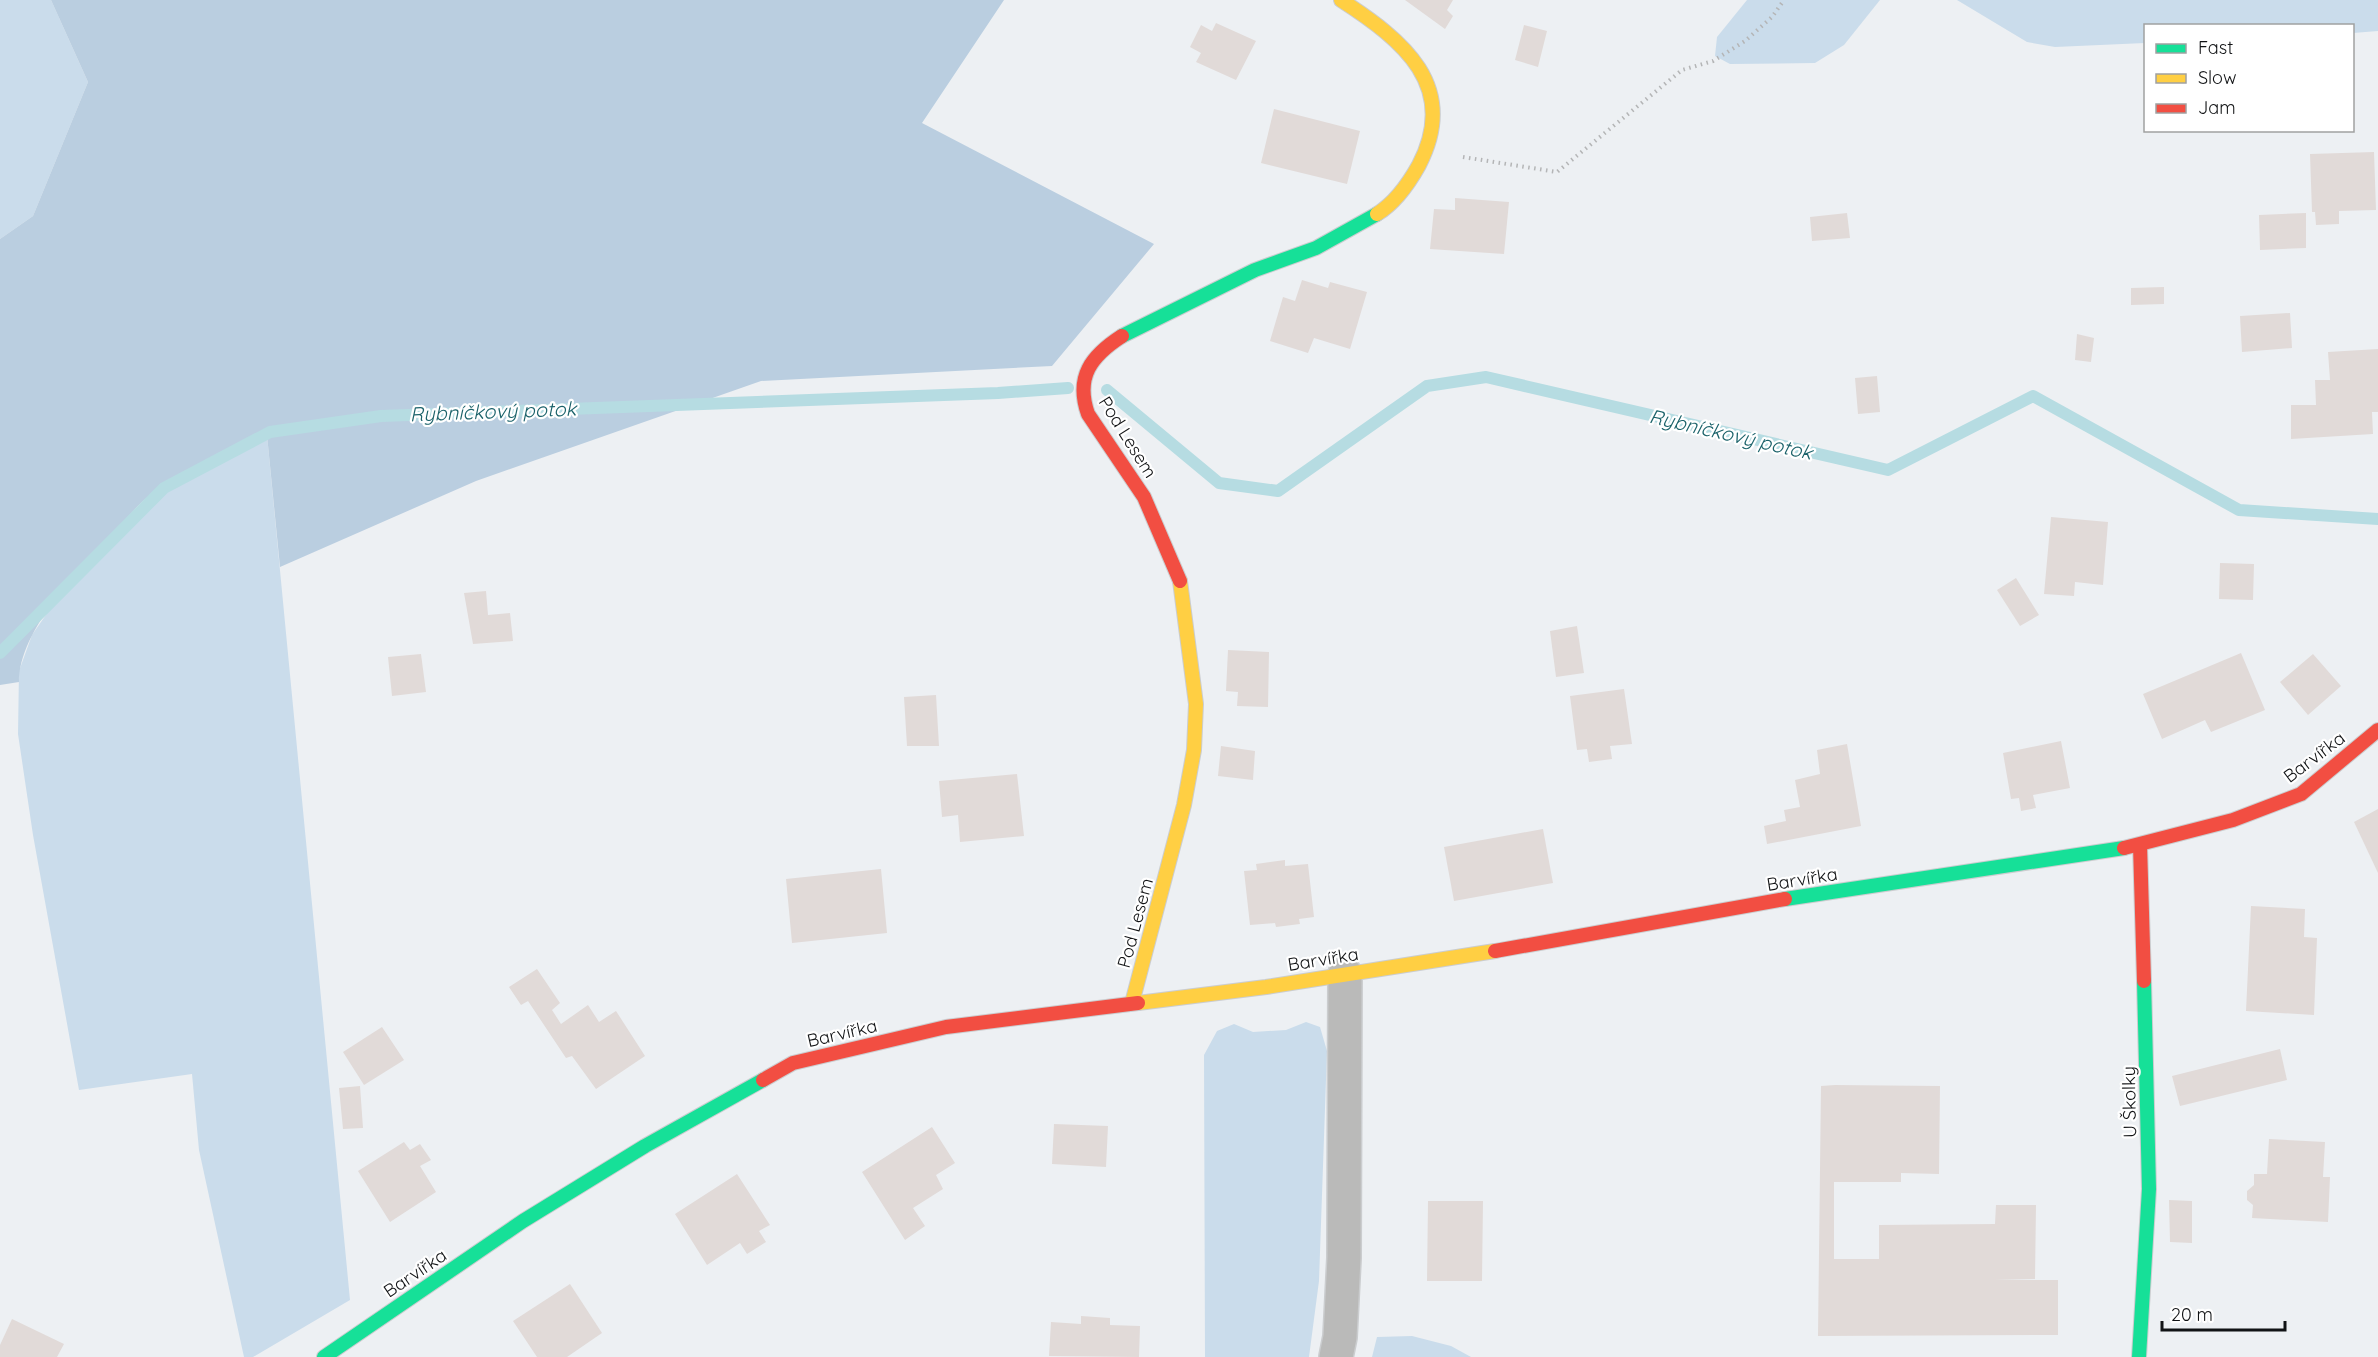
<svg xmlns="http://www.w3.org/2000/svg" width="2378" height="1357" font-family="Quicksand,sans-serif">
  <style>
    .green { fill: #cadceb }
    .forest { fill: #bacee0 }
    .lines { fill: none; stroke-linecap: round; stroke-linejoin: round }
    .stream { stroke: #b6dce2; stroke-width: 12 }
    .building { fill: #e1dad8 }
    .street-casing { stroke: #cbcdcf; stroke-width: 36 }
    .fast-casing { stroke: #cbcdcf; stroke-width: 16 }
    .slow-casing { stroke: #cbcdcf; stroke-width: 16 }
    .jam-casing { stroke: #cbcdcf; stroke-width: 16 }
    .path { stroke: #b4b5b6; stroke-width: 4; stroke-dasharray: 1.5 4.5; stroke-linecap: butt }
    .street { stroke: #babab9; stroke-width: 33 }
    .fast { stroke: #16e098; stroke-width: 14 }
    .slow { stroke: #ffcf43; stroke-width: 14 }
    .jam { stroke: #f24e42; stroke-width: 14 }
    .labels { text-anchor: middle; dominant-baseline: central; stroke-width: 4.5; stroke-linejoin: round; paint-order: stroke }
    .street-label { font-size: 18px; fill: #111315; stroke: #fff }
    .water-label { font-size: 20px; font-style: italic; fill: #1b626a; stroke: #fff }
  </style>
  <rect width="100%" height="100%" fill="#edf0f3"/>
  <g class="green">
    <path d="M0 0H51L88 82 33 216 0 239Z"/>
    <path d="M1747 0H1880L1844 45 1815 63 1730 64 1715 56 1717 37Z"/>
    <path d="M1957 0H2378V31L2353 33 2352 26H2146L2145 43 2055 47 2027 42Z"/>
    <path d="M267 435 350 1300 253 1357H244L199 1150 192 1074 79 1090 33 835 18 734 19 671 32 635 61 593 147 498 220 454Z"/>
    <path d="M1306 1022 1320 1027 1327 1051 1319 1281 1309 1357H1205L1204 1055 1217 1031 1234 1024 1253 1032 1286 1030Z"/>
    <path d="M1412 1336 1451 1346 1471 1357H1372L1377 1337Z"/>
  </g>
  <path class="forest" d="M51 0H1004L922 123 1154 244 1052 366 761 381 476 481 280 567 267 435C226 452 185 471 148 497 137 505 127 519 116 530 82 567 19 629 19 682L0 685V239L33 216 88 82Z"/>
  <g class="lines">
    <g class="stream">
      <path d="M1107 390 1219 483 1278 491 1427 386 1486 377 1888 470 2033 396 2239 510 2378 519"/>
      <path d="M0 653 164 488 270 432 381 416 998 393 1068 388"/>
    </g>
  </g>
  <g class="building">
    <path d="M1405 0H1453L1447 10 1453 16 1445 29Z"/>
    <path d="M1216 23 1256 41 1236 80 1196 62 1201 53 1190 47 1201 25 1212 31Z"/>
    <path d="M1524 25 1547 31 1538 67 1515 60Z"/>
    <path d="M1274 109 1360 131 1347 184 1261 163Z"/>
    <path d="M2374 152 2376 210 2339 211V224L2316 225 2315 212H2312L2310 154Z"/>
    <path d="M1455 198 1509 202 1504 254 1430 249 1434 209 1455 210Z"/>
    <path d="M1847 213 1850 238 1812 241 1810 217Z"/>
    <path d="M2306 213V248L2260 250 2259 215Z"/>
    <path d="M1302 280 1328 288 1330 282 1367 292 1350 349 1314 338 1308 353 1270 341 1283 297 1295 301Z"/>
    <path d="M2164 287V304L2131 305V288Z"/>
    <path d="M2290 313 2292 348 2242 352 2240 316Z"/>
    <path d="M2077 334 2094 338 2091 362 2075 360Z"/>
    <path d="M2378 349V412H2372L2373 434 2291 439V405H2316L2315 380H2330L2328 352Z"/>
    <path d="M1877 376 1880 412 1858 414 1855 378Z"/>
    <path d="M2051 517 2108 522 2103 585 2075 582 2074 596 2044 594Z"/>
    <path d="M2220 563 2254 564 2253 600 2219 599Z"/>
    <path d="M2016 578 2039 615 2020 626 1997 590Z"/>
    <path d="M486 591 488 615 510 613 513 641 473 644 464 593Z"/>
    <path d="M1577 626 1584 673 1556 677 1550 631Z"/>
    <path d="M1228 650 1269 652 1268 707 1237 706 1238 692 1226 691Z"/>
    <path d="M2241 653 2265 710 2211 732 2205 720 2162 739 2143 694Z"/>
    <path d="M421 654 426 692 392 696 388 657Z"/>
    <path d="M2313 654 2341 686 2308 715 2280 682Z"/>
    <path d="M1624 689 1632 744 1610 746 1612 759 1589 762 1587 749 1577 750 1570 696Z"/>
    <path d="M936 695 939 746H907L904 697Z"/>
    <path d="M2061 741 2070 788 2033 795 2036 808 2021 811 2019 798 2011 799 2003 753Z"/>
    <path d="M1847 744 1861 826 1767 844 1764 826 1786 821 1784 810 1800 807 1795 780 1820 774 1817 750Z"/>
    <path d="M1221 746 1255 751 1253 780 1218 776Z"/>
    <path d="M1017 774 1024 836 960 842 958 815 942 817 939 781Z"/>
    <path d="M2378 809V873L2354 822Z"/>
    <path d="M1543 829 1553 883 1454 901 1444 847Z"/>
    <path d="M1285 860V866L1308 864 1314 917 1299 919 1300 924 1276 927 1275 923 1250 925 1244 871 1257 870 1256 864Z"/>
    <path d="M881 869 887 933 792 943 786 879Z"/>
    <path d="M2251 906 2305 909 2304 937 2317 938 2314 1015 2246 1011Z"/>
    <path d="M537 969 560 1003 552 1010 561 1024 588 1005 599 1022 616 1011 645 1056 596 1089 572 1056 566 1058 528 1001 521 1005 509 987Z"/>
    <path d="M382 1027 404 1060 364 1085 343 1052Z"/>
    <path d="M2280 1049 2287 1080 2180 1106 2172 1076Z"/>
    <path d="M1835 1085 1940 1086 1939 1174 1901 1173V1182H1834V1259H1879V1225L1995 1224 1996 1205H2036L2035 1279 1995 1280H2058V1335L1818 1336 1821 1086Z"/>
    <path d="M360 1086 363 1128 343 1129 339 1088Z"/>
    <path d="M1054 1124 1108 1126 1106 1167 1052 1164Z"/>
    <path d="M932 1127 955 1163 936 1175 943 1189 913 1208 925 1226 905 1240 862 1172Z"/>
    <path d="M2269 1139 2325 1142 2323 1177H2330L2328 1222 2252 1218 2253 1205 2247 1200V1191L2254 1185V1174H2267Z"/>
    <path d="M404 1142 410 1150 420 1144 431 1160 420 1166 436 1192 390 1222 358 1171Z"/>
    <path d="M737 1174 770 1225 759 1231 766 1242 747 1254 740 1243 707 1265 675 1214Z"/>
    <path d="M2169 1200 2192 1201V1243L2170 1242Z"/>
    <path d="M1428 1201H1483L1482 1281H1427Z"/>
    <path d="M570 1284 602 1333 567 1357H537L513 1321Z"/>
    <path d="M1081 1316 1110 1318V1325L1140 1326 1139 1357 1049 1356 1051 1322 1081 1324Z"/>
    <path d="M12 1319 64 1344 57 1357H0V1345Z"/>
  </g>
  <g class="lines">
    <g class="street-casing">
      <path id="street" d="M1336 1357 1340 1337 1344 1258 1345 974"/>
    </g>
    <g class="fast-casing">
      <g id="fast">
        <path d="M1122 336 1255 270 1316 248 1377 214"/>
        <path d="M1785 899 2124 848"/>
        <path d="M324 1357 523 1221 645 1146 763 1080"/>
        <path d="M2139 1357 2149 1189 2144 981"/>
      </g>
    </g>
    <g class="slow-casing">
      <g id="slow">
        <path d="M1341 0C1403 40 1460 86 1419 165 1409 183 1395 203 1377 214"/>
        <path d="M1132 1003 1184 805 1194 750 1196 704 1180 581"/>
        <path d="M1138 1003 1266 987 1495 951"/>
      </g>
    </g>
    <g class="jam-casing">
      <g id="jam">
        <path d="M1122 336C1091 356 1075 377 1088 414L1144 497 1180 581"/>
        <path d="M2140 845 2144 981"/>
        <path d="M2124 848 2233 820 2301 794 2378 730"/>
        <path d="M1495 951 1785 899"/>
        <path d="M763 1080 793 1063 946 1027 1138 1003"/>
      </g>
    </g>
    <path class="path" d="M1463 157 1557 172 1682 70 1713 61 1745 41 1772 17 1784 0"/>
    <use href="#street" class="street"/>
    <use href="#fast" class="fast"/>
    <use href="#slow" class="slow"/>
    <use href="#jam" class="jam"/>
  </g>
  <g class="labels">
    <g class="street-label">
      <text transform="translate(1128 437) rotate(58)">Pod Lesem</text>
      <text transform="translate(2314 757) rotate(-37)">Barvířka</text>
      <text transform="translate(1802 879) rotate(-9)">Barvířka</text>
      <text transform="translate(1135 923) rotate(-75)">Pod Lesem</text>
      <text transform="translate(1323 959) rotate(-9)">Barvířka</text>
      <text transform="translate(842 1033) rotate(-13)">Barvířka</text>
      <text transform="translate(2129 1102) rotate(-91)">U Školky</text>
      <text transform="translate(415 1273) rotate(-34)">Barvířka</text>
    </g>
    <g class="water-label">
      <text transform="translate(493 411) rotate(-2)">Rybníčkový potok</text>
      <text transform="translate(1731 434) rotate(13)">Rybníčkový potok</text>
    </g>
  </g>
  <rect x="2144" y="24" width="210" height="108" fill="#ffffff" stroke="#a0a1a1" stroke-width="1.5"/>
  <rect x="2156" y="44" width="30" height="9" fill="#16e098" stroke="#a0a1a1" stroke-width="1.5"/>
  <text x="2198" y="54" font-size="18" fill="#111315">Fast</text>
  <rect x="2156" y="74" width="30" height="9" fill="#ffcf43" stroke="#a0a1a1" stroke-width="1.5"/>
  <text x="2198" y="84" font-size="18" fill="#111315">Slow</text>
  <rect x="2156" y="104" width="30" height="9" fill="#f24e42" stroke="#a0a1a1" stroke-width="1.5"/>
  <text x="2198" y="114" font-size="18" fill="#111315">Jam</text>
  <path d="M2162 1321v9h123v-9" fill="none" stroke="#111315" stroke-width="3"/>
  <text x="2171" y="1321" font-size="18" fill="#111315" stroke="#ffffff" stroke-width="4.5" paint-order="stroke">20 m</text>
</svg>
